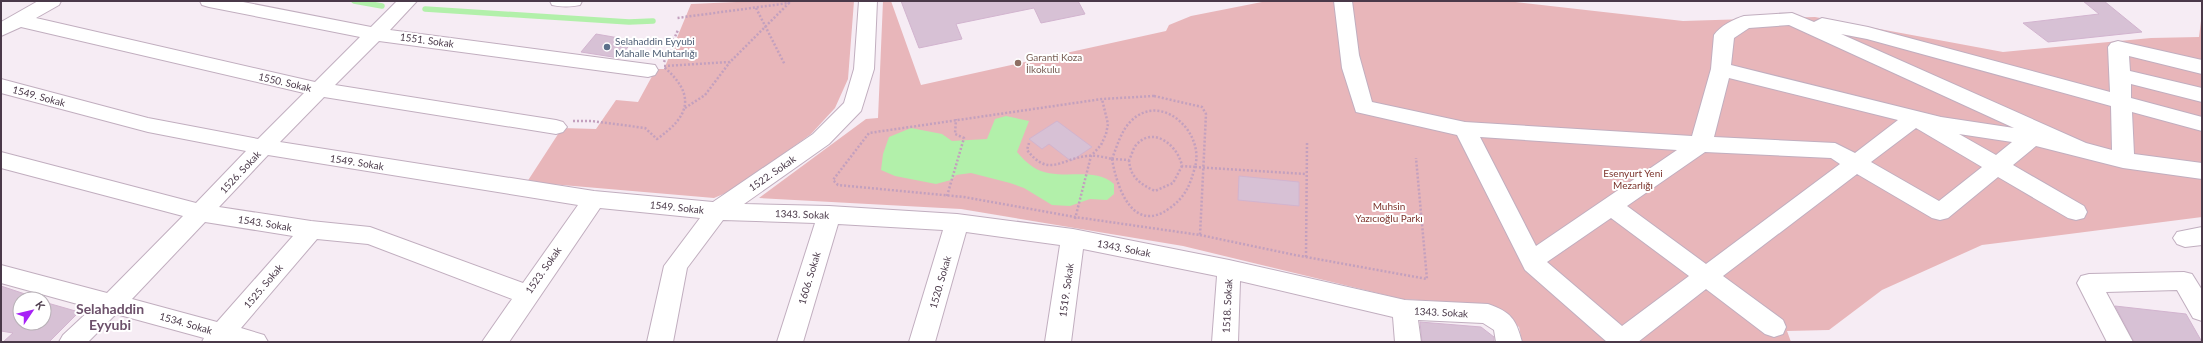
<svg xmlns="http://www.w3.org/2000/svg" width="2203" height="343" font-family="Lato,sans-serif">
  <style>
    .green { fill: #e8b6ba }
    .water { fill: #b2f0aa }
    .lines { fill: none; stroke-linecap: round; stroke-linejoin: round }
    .stream { stroke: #b2f0aa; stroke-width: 5.5 }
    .building { fill: #d7c1d5; stroke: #d2b4cf }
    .minor-casing { stroke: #c1aebf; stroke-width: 2 }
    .path { stroke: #c3a0be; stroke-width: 2.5; stroke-dasharray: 2 2; stroke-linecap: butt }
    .minor { fill: #fff; fill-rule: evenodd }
    .service-dot { fill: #5c6f8a; stroke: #fff; stroke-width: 1.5 }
    .education-dot { fill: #8d6e63; stroke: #fff; stroke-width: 1.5 }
    .labels { text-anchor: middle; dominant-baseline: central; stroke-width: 4; stroke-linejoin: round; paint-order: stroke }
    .street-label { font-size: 10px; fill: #4a3949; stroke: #fff }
    .service-label { font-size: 10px; fill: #4e5e75; stroke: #fff; text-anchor: start }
    .education-label { font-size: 10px; fill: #785e54; stroke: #fff; text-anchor: start }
    .park-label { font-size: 10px; fill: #7c342c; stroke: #fff }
    .district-label { font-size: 14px; font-weight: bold; fill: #6d516b; stroke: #fff }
  </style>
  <rect width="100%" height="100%" fill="#f6ecf4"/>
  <g class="green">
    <path d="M759 1H854L848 79 835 108 811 134 733 190 714 198 527 182 562 128 596 129 616 100 638 102 656 69H664L691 4Z"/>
    <path d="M883 1H891L921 85 1166 31 1169 25 1191 16 1267 1H1507L1683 21 1815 17 2003 52 2151 38 2199 37 2202 13V217L1982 245 1882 290 1829 330 1787 331 1791 342H1522L1519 327 1487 304 1402 299 1183 246 961 209 759 198 866 119 878 118Z"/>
  </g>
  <path class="water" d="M1006 116 1029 121 1017 152C1022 158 1027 163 1033 167 1057 183 1093 165 1114 184V194L1107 200 1090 199 1070 206 1052 205 1024 188 1010 183 971 173 956 175 951 180 936 184 895 176 881 170 883 154 889 137 911 128 942 134 952 141 987 139 995 119Z"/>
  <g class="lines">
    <g class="stream">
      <path d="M354 1 382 6"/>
      <path d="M425 9 629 22 653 21"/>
    </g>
  </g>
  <g class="building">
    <path d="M901 1H1078L1085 14 1041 23 1034 8 956 24 962 39 919 48Z"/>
    <path d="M2083 1H2104L2142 32 2048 42 2023 23 2099 14Z"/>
    <path d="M596 34 625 39 624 40 632 42 619 58 581 52Z"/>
    <path d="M1057 121 1092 147 1071 161 1049 144 1042 149 1029 139Z"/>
    <path d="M1239 176 1299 182V206L1238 200Z"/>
    <path d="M1 286 40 299H20V323H44V302L79 312 49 342H3L13 333 1 331Z"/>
    <path d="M2115 306 2186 314 2202 342H2134Z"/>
    <path d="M1420 322 1481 327 1494 337V342H1422Z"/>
  </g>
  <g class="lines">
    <g class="minor-casing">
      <g id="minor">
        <path d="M38 1H61L59 5 36 18 315 82 360 37 209 7 202 5 200 1H238L371 27 397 1H417L390 30 655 65 658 70 655 75 648 77 379 41 335 85 556 120 563 122 567 127 563 132 556 134 324 97 280 142 594 191 713 202 813 134 844 103 854 69 859 1H877L874 69 861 111 829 144 744 204 829 206 957 214 1073 229 1229 260 1405 300 1488 304C1511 312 1516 319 1522 342H1496L1494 330 1483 323 1418 320 1421 342H1395L1393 317 1240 281 1238 342H1212L1217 276 1083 249 1071 342H1045L1060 245 966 232 935 342H909L943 230 838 224 803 342H777L815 223 723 220 687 268 673 342H647L664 266 700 218 600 208 509 342H482L512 299 368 244 317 239 241 328 264 335 268 342H202L204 338 116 314 88 342H59L63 335 92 308 1 283V265L107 293 183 216 1 168V152L196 203 246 151 148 132 1 93V79L148 118 258 139 304 93 21 27 1 36V22ZM268 155 578 205 523 283 370 227 311 221 219 207ZM205 222 293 236 217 322 132 299Z"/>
        <path d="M550 1H582L580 5C570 7 562 7 552 5Z"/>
        <path d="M1334 1H1352L1359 55 1372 102 1465 122 1692 136 1711 69 1714 35C1720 26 1734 19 1744 16L1792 13 1814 22 1822 18 1868 27 2110 92 2108 47 2111 43 2118 41 2202 60V74L2129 56 2130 71 2202 88V102L2131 84V98L2202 117V131L2132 112 2134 154 2202 163V179L2123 168 2036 146 2013 165 2084 206 2087 212 2084 218 2076 220 2068 218 1998 177 1948 218 1940 220 1932 218 1857 174 1723 276 1783 320 1786 327 1783 334 1774 337 1765 334 1706 289 1638 342H1607L1525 270 1457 135 1356 112 1342 68ZM1789 25 2014 128 1941 117 1731 65 1734 38 1749 28ZM1841 34 1867 39 2111 106 2112 150 2086 143ZM1729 78 1898 120 1855 153 1835 143 1714 137ZM1916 128 1982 167 1939 201 1871 162ZM1959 134 2012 142 1996 155ZM1480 137 1677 150 1536 246ZM1705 152 1831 158 1840 164 1706 264 1627 206ZM1611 218 1689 276 1622 326 1547 262Z"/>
        <path d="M2202 227V245L2185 247 2177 244 2173 238 2177 232Z"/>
        <path d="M2184 272 2192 274 2202 290V321L2193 318 2177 290 2106 292 2133 342H2107L2077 283 2081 276 2089 274Z"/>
      </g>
    </g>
    <g class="path">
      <path d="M756 8 785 65"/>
      <path d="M664 62 678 30"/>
      <path d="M664 66 730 62 789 3 677 18"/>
      <path d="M1154 96 1202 107 1206 114 1200 235 1075 217 964 197 838 185 833 180 869 133 1102 99Z"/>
      <path d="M685 108 705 95 730 62"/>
      <path d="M573 121H592L645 128 657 139C690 116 696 95 664 67"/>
      <path d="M1029 143 1027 150C1049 178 1060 159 1087 156 1095 155 1104 157 1112 159"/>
      <path d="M1112 159 1129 160C1132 155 1133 147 1138 143 1156 126 1179 148 1182 166L1195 167"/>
      <path d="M1112 159C1117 188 1133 235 1170 208 1186 196 1190 185 1195 167"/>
      <path d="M1112 159C1117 146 1121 131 1131 121 1161 91 1205 132 1195 167"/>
      <path d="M1129 160C1130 177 1140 184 1155 191L1173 183 1182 166"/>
      <path d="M1195 167 1306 174"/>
      <path d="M947 196 964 138 955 134 956 119"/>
      <path d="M1075 219 1091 156 1101 145 1106 134 1108 124 1102 99"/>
      <path d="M1200 235 1295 255 1427 279 1416 158"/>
      <path d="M1306 257 1307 143"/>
    </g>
    <use href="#minor" class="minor"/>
  </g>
  <circle class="service-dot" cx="607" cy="47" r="4"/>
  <circle class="education-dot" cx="1018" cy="63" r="4"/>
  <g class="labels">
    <g class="street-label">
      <text transform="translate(427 40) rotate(8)">1551. Sokak</text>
      <text transform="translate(285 82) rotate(13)">1550. Sokak</text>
      <text transform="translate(39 96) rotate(15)">1549. Sokak</text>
      <text transform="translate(357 162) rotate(9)">1549. Sokak</text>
      <text transform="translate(240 172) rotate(-47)">1526. Sokak</text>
      <text transform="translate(772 173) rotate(-35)">1522. Sokak</text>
      <text transform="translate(677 207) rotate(6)">1549. Sokak</text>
      <text transform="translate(802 214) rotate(2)">1343. Sokak</text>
      <text transform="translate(265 223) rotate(9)">1543. Sokak</text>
      <text transform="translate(1124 248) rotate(11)">1343. Sokak</text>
      <text transform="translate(543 270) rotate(-55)">1523. Sokak</text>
      <text transform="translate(809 278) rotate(-73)">1606. Sokak</text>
      <text transform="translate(940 282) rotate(-74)">1520. Sokak</text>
      <text transform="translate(263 286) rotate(-50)">1525. Sokak</text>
      <text transform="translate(1066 290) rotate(-82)">1519. Sokak</text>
      <text transform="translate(1227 306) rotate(-87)">1518. Sokak</text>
      <text transform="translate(1441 312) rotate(3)">1343. Sokak</text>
      <text transform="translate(186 323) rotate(16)">1534. Sokak</text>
    </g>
    <g class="service-label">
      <text x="615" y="41">Selahaddin Eyyubi<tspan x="615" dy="12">Mahalle Muhtarlığı</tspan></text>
    </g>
    <g class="education-label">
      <text x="1026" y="57">Garanti Koza<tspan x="1026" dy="12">İlkokulu</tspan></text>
    </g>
    <g class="park-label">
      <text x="1633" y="173">Esenyurt Yeni<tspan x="1633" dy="12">Mezarlığı</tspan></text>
      <text x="1389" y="206">Muhsin<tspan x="1389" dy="12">Yazıcıoğlu Parkı</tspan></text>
    </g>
    <g class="district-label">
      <text x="110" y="308">Selahaddin<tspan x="110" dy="16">Eyyubi</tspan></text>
    </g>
  </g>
  <rect width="2203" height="343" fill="none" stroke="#4a3949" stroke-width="4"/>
  <g transform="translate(32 311) rotate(55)"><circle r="19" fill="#ffffff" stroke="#b7b0b6"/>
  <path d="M0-3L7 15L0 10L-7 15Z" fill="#a722f6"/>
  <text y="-6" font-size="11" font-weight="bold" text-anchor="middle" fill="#4a3949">K</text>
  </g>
</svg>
